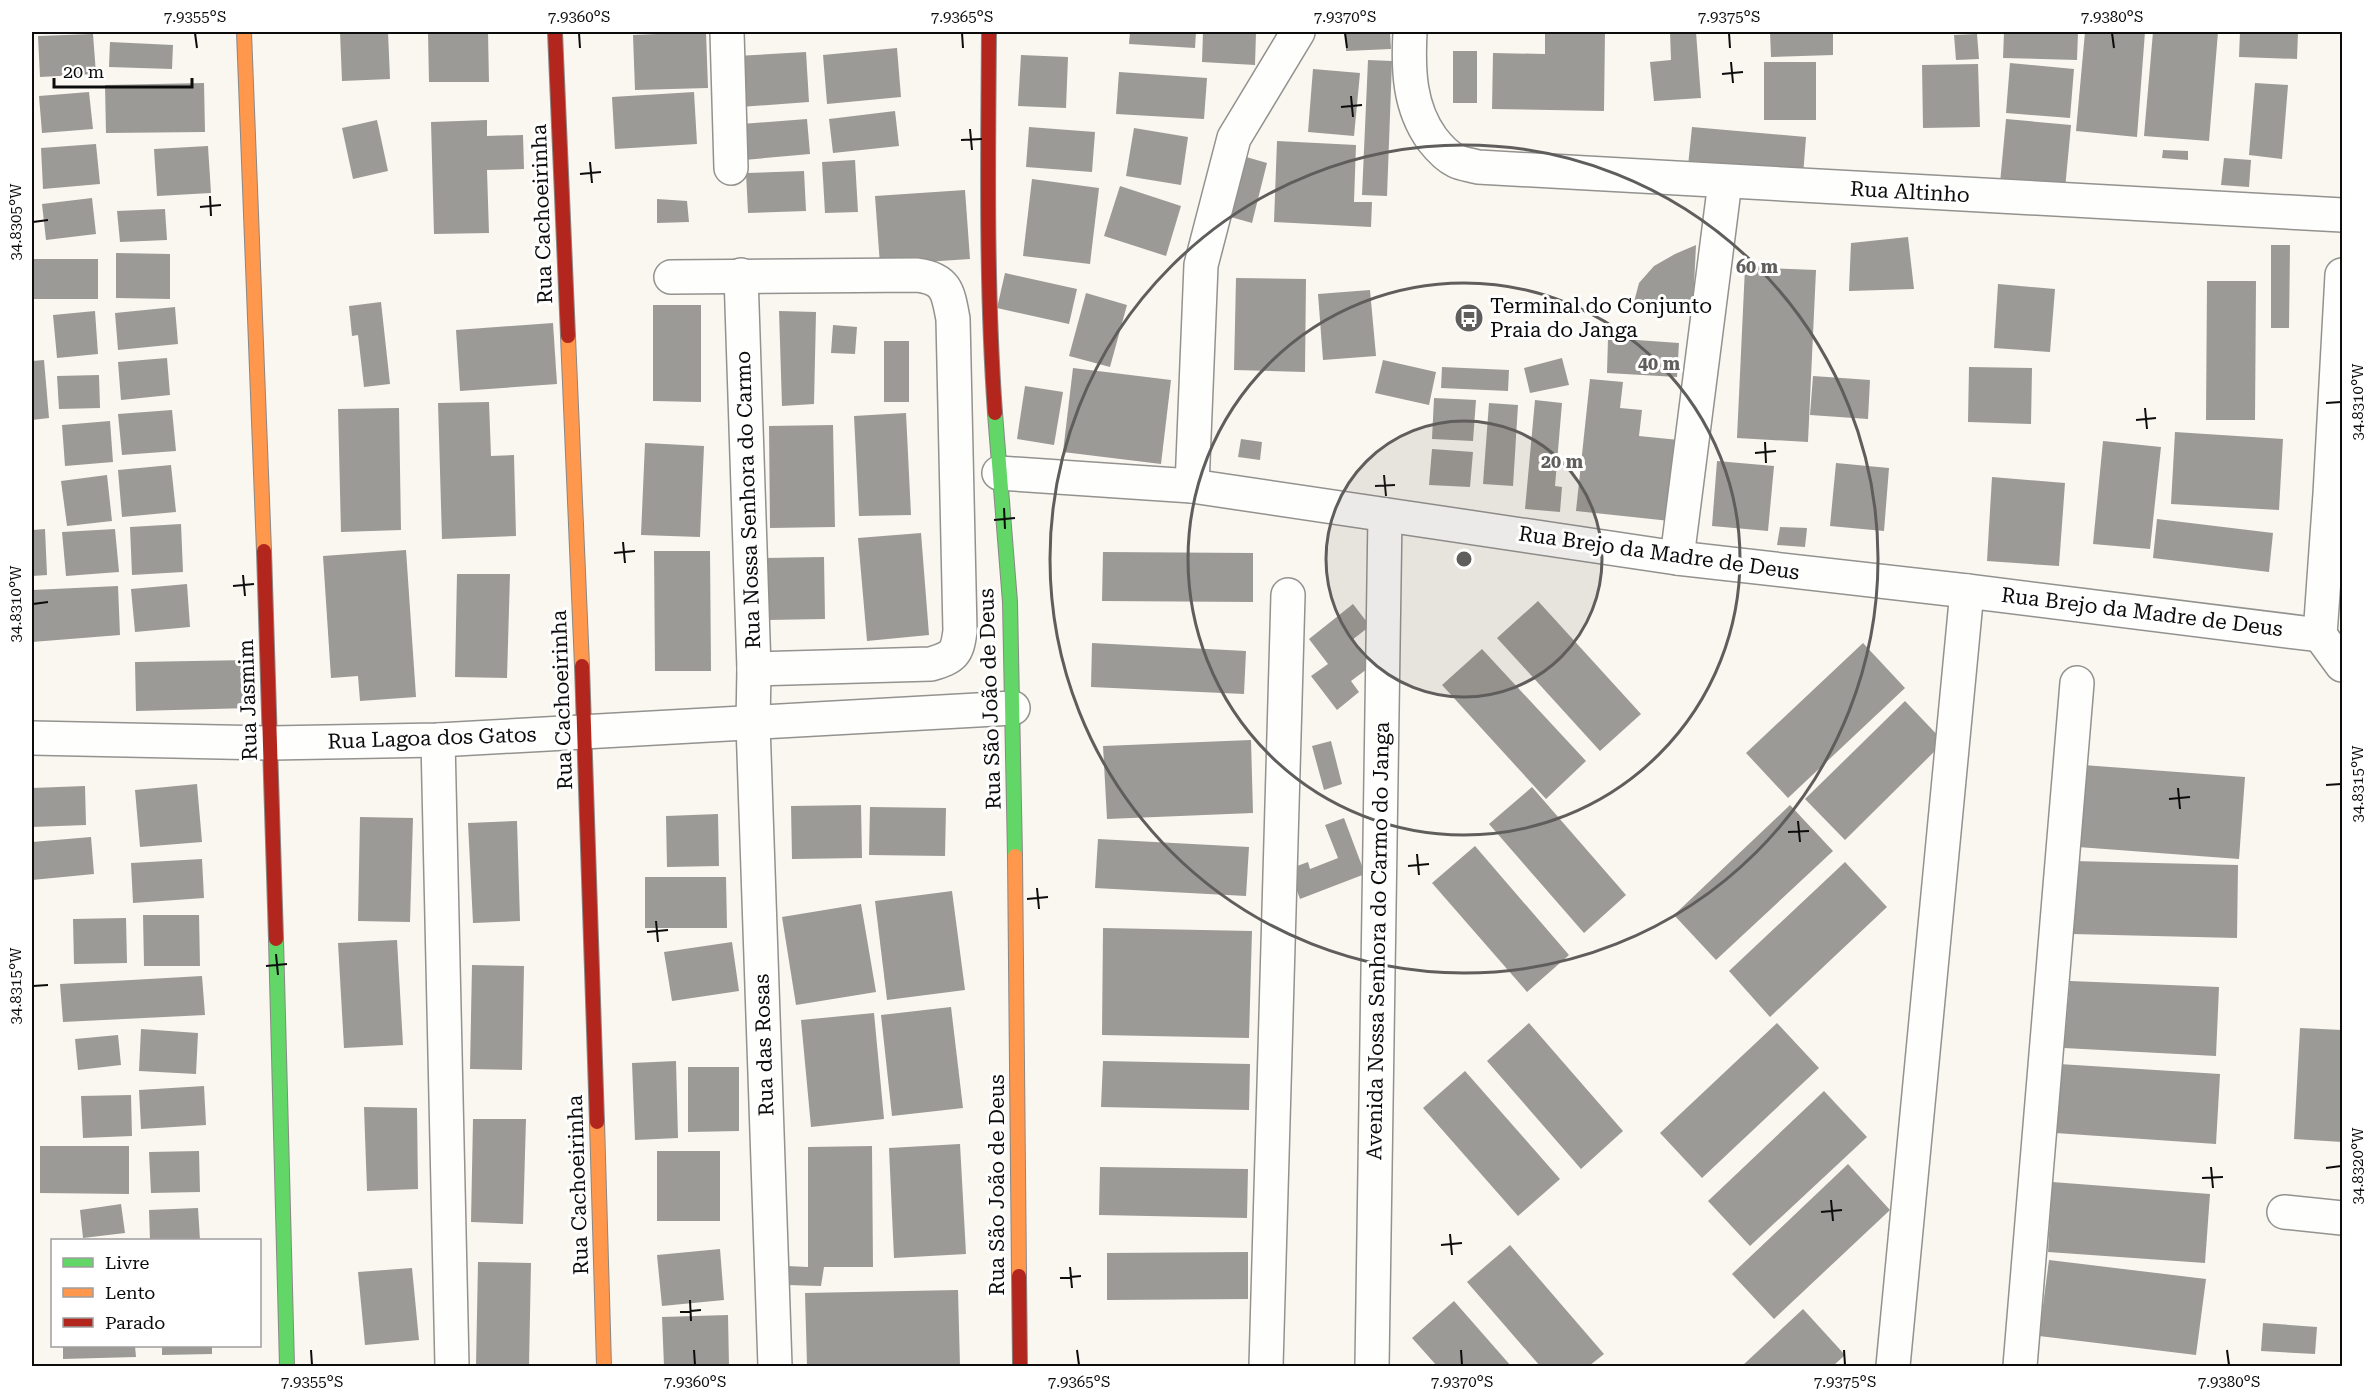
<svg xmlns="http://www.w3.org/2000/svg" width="2374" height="1398" font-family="'Roboto Serif',serif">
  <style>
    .building { fill: #9c9a96 }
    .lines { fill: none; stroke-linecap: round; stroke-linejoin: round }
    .street-casing { stroke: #93928f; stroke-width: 36 }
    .fast-casing { stroke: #8a8885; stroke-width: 16 }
    .slow-casing { stroke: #8a8885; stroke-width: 16 }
    .jam-casing { stroke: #8a8885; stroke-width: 16 }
    .street { stroke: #fefefd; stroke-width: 33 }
    .fast { stroke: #63d668; stroke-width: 14 }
    .slow { stroke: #ff974d; stroke-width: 14 }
    .jam { stroke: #b3261e; stroke-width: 14 }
    .ticks { fill: none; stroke: #0c0c0c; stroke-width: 2 }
    .ring { fill: none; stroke: #5f5e5c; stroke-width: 3 }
    .labels { text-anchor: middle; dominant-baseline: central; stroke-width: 6; stroke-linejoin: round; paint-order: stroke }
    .street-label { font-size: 21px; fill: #0c0c0c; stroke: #fff }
    .poi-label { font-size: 21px; fill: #0c0c0c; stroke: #fff; text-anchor: start }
    .centre { fill: #5f5e5c; stroke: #fff; stroke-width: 3 }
    .ring-label { font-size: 18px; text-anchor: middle; font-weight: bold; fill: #5f5e5c; stroke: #fff; stroke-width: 6; stroke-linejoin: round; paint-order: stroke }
    .neatline { fill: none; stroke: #0c0c0c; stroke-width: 2 }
    .ticks-label { font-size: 15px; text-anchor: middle; fill: #0c0c0c }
  </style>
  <rect width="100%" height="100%" fill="#faf7f0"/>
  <g class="building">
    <path d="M340 32H388L390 79 342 81Z"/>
    <path d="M428 32H488L489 82H429Z"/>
    <path d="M706 32 708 88 635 90 633 35Z"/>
    <path d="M1130 32H1196L1195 48 1129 44Z"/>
    <path d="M1203 32H1256L1255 65 1202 62Z"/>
    <path d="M1346 32H1390L1391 49 1346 51Z"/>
    <path d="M1545 32H1605L1604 111 1492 109 1493 53 1545 54Z"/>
    <path d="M1670 32H1696L1701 98 1654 101 1650 62 1671 60Z"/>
    <path d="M1770 32H1833V55L1771 57Z"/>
    <path d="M2004 32H2078L2077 60 2003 58Z"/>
    <path d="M2085 32H2145L2137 137 2076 131Z"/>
    <path d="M2153 32H2218L2209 141 2144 136Z"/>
    <path d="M2240 32H2298L2297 59 2239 57Z"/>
    <path d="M93 34 96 74 40 77 38 36Z"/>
    <path d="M1977 34 1979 59 1956 60 1954 35Z"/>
    <path d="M110 42 173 45 172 69 109 67Z"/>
    <path d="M897 48 901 97 827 104 823 55Z"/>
    <rect x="1453" y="51" width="24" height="52"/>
    <path d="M806 52 809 102 740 107 736 56Z"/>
    <path d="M1021 55 1068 57 1066 108 1018 106Z"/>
    <path d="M1368 60 1392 61 1387 196 1362 195Z"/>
    <rect x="1764" y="62" width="52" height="58"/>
    <path d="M2010 63 2074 69 2070 118 2006 113Z"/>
    <path d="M1978 64 1980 127 1923 128 1922 65Z"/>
    <path d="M1313 69 1360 73 1354 136 1308 132Z"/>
    <path d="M1119 72 1207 78 1204 119 1116 114Z"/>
    <path d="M204 83 205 132 106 133 105 85Z"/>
    <path d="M2255 83 2288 85 2282 159 2249 155Z"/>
    <path d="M89 92 93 129 42 133 39 96Z"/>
    <path d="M694 92 697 144 615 149 612 97Z"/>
    <path d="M895 111 899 146 833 153 829 119Z"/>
    <path d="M807 119 810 154 744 160 741 124Z"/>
    <path d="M2006 119 2071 125 2065 189 2000 183Z"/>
    <path d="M377 120 388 171 353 179 342 128Z"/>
    <path d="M487 120V136L523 135 524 169 487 170 489 233 434 234 431 122Z"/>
    <path d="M1029 127 1095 132 1092 172 1026 167Z"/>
    <path d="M1692 127 1806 137 1803 176 1688 166Z"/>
    <path d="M1134 128 1188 137 1181 185 1126 176Z"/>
    <path d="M1277 141 1356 145 1354 202H1372L1371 227 1274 222Z"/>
    <path d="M96 144 100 184 43 189 41 148Z"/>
    <path d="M208 146 211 193 157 196 154 149Z"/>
    <path d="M2163 150 2188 151V160L2162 158Z"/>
    <path d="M1236 154 1267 163 1252 223 1220 214Z"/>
    <path d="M2224 158 2251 160 2249 187 2221 185Z"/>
    <path d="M855 160 858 212 825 213 822 162Z"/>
    <path d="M804 171 806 211 748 213 746 173Z"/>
    <path d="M1032 179 1099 188 1090 264 1023 256Z"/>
    <path d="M1120 186 1181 206 1166 256 1104 236Z"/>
    <path d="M965 190 970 259 880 265 875 196Z"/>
    <path d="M92 198 96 234 46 240 42 204Z"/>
    <path d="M657 199 687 201 689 222 657 223Z"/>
    <path d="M165 209 167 240 120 242 117 211Z"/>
    <path d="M1908 237 1914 289 1849 291 1851 243Z"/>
    <path d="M1696 245 1693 306 1634 302 1639 283 1654 266 1675 254Z"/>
    <path d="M2271 245H2290L2289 328H2271Z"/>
    <path d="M116 253 170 254V299L116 298Z"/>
    <rect x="32" y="259" width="66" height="40"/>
    <path d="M1745 267 1816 270 1808 442 1737 438Z"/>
    <path d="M1005 273 1077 289 1069 324 997 308Z"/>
    <path d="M1236 278 1306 279 1305 372 1234 370Z"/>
    <path d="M2207 281H2256L2255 420H2206Z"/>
    <path d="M1998 284 2055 289 2050 352 1994 348Z"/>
    <path d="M1370 290 1376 356 1323 360 1318 294Z"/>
    <path d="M1086 293 1127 305 1110 367 1069 356Z"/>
    <path d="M381 302 390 384 364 387 358 335 352 336 349 306Z"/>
    <path d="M653 305H701V402L653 401Z"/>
    <path d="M175 307 178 344 118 350 115 313Z"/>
    <path d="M95 311 98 354 57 358 53 315Z"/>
    <path d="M779 311 816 312 814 404 782 406Z"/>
    <path d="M553 323 557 384 460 391 456 330Z"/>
    <path d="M833 325 857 327 855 354 831 353Z"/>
    <path d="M1608 338 1679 343 1677 377 1607 373Z"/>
    <rect x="884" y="341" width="25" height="61"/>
    <path d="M167 358 170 395 121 400 118 362Z"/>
    <path d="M1562 358 1569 385 1530 393 1524 368Z"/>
    <path d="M44 360 49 418 32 420V361Z"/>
    <path d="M1383 360 1436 372 1429 405 1375 393Z"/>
    <path d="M1442 367 1509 370 1508 391 1441 388Z"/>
    <path d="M1969 367 2032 368 2031 424 1968 422Z"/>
    <path d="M1073 368 1171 380 1161 464 1063 452Z"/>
    <path d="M99 375 100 408 59 409 57 376Z"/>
    <path d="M1813 376 1870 380 1868 419 1810 415Z"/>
    <path d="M1590 379 1623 382 1620 408 1642 410 1639 436 1679 440 1670 521 1576 511Z"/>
    <path d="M1025 386 1063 392 1054 445 1017 439Z"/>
    <path d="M1434 398 1476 400 1473 441 1432 439Z"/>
    <path d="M1535 400 1562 403 1555 486 1562 487 1560 512 1525 509Z"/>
    <path d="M489 402 491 456 514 455 516 536 442 539 438 403Z"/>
    <path d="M1489 403 1518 405 1513 486 1483 484Z"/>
    <path d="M399 408 401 530 341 532 338 409Z"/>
    <path d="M172 410 176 451 122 455 118 414Z"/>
    <path d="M906 413 911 515 859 516 854 416Z"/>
    <path d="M110 421 113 462 65 466 62 425Z"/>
    <path d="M833 425 835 527 770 528 769 426Z"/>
    <path d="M2175 432 2283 439 2279 510 2171 504Z"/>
    <path d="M1241 439 1262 442 1260 460 1238 457Z"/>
    <path d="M2103 441 2161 447 2150 549 2093 544Z"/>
    <path d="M645 443 704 446 700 537 641 535Z"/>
    <path d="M1432 449 1473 452 1470 487 1429 485Z"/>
    <path d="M1717 461 1774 466 1768 531 1712 526Z"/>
    <path d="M1836 463 1889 468 1884 531 1830 526Z"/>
    <path d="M171 465 176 512 122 517 118 470Z"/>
    <path d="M107 475 112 521 67 526 61 481Z"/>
    <path d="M1992 477 2065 483 2059 566 1987 561Z"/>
    <path d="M2157 519 2273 533 2269 572 2153 558Z"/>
    <path d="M181 524 183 572 132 575 130 527Z"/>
    <path d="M1780 527 1807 528 1805 547 1777 545Z"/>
    <path d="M45 529 47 575 32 576V530Z"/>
    <path d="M115 529 119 572 66 576 62 532Z"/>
    <path d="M921 533 929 635 867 641 858 538Z"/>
    <path d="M406 550 416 697 360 701 358 676 331 678 323 556Z"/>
    <path d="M654 551H710L711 671H655Z"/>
    <path d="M1103 552 1253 553V602L1102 601Z"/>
    <path d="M824 557 825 619 767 620 766 558Z"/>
    <path d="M457 574H510L507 678 455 677Z"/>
    <path d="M187 584 190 627 135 632 131 589Z"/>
    <path d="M118 586 120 635 32 642V590Z"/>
    <path d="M1538 601 1641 714 1600 751 1497 638Z"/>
    <path d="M1353 604 1370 626 1352 640 1371 666 1351 681 1359 692 1337 710 1311 676 1328 664 1309 639Z"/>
    <path d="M1092 643 1246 651 1244 694 1091 687Z"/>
    <path d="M1863 643 1905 688 1788 798 1746 753Z"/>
    <path d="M1482 649 1586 761 1546 799 1442 685Z"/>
    <path d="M250 660 251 708 136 711 135 662Z"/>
    <path d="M1905 701 1944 742 1845 840 1805 799Z"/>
    <path d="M1251 740 1253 813 1107 819 1103 746Z"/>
    <path d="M1331 741 1342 784 1324 790 1312 746Z"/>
    <path d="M2083 765 2245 777 2239 859 2078 847Z"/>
    <path d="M197 784 202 842 140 847 135 790Z"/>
    <path d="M85 786 86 825 32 827V788Z"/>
    <path d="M1532 787 1626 895 1584 933 1489 824Z"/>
    <path d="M861 805 862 858 792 859 791 806Z"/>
    <path d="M1790 805 1833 851 1716 960 1674 915Z"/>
    <path d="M870 807 946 808 945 856 869 855Z"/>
    <path d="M718 814 719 866 667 867 666 816Z"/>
    <path d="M360 817 413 818 410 922 358 921Z"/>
    <path d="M1344 818 1365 874 1300 899 1289 869 1308 862 1310 869 1338 858 1325 825Z"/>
    <path d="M517 821 520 921 473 923 468 823Z"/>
    <path d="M91 837 94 874 32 880V842Z"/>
    <path d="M1098 839 1249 847 1246 896 1095 888Z"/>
    <path d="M1475 846 1569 955 1527 992 1432 883Z"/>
    <path d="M202 859 204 898 133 903 131 863Z"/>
    <path d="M2073 861 2238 865 2237 938 2072 934Z"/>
    <path d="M1845 862 1887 907 1770 1017 1729 971Z"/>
    <path d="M645 877H726L727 928H645Z"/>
    <path d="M952 891 965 990 887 1000 875 901Z"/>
    <path d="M861 904 876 992 796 1005 782 917Z"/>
    <path d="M143 915H199L200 966H144Z"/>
    <path d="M126 918 127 963 74 964 73 919Z"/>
    <path d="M1103 928 1252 931 1249 1038 1102 1035Z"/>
    <path d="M397 940 403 1045 344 1048 338 943Z"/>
    <path d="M732 942 739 991 672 1001 664 952Z"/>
    <path d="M472 965 524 966 522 1070 470 1069Z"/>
    <path d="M202 976 205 1015 63 1022 60 984Z"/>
    <path d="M2070 981 2219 987 2216 1056 2064 1048Z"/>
    <path d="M951 1007 963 1108 892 1116 881 1015Z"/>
    <path d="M874 1013 884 1119 811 1127 801 1020Z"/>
    <path d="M1529 1023 1623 1131 1581 1169 1487 1061Z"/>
    <path d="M1777 1023 1819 1068 1702 1178 1660 1133Z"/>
    <path d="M2300 1028 2342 1030V1142L2294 1139Z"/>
    <path d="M141 1029 198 1033 196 1074 139 1071Z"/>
    <path d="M118 1035 121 1065 78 1070 75 1039Z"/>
    <path d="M676 1061 678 1138 635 1140 632 1063Z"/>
    <path d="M1103 1061 1250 1064 1249 1110 1101 1107Z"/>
    <path d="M2059 1064 2220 1074 2216 1144 2055 1133Z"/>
    <path d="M688 1067H739V1131L688 1132Z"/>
    <path d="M1465 1071 1560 1179 1518 1216 1423 1108Z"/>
    <path d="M204 1086 206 1125 141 1129 139 1090Z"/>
    <path d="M1824 1091 1867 1137 1750 1246 1708 1201Z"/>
    <path d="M131 1095 132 1136 83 1138 81 1096Z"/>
    <path d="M364 1107 417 1108 418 1189 367 1191Z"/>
    <path d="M473 1119H526L523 1224 471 1222Z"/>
    <path d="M960 1144 966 1254 894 1258 889 1148Z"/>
    <path d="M40 1146H129V1194L40 1193Z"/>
    <path d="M872 1146 873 1267H824L821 1286 788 1285 787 1266 808 1267V1147Z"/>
    <path d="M199 1151 200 1192 151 1193 149 1152Z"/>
    <rect x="657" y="1151" width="63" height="70"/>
    <path d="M1848 1164 1890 1210 1774 1319 1732 1274Z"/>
    <path d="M1100 1167 1248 1169 1247 1218 1099 1215Z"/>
    <path d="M2052 1182 2210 1194 2205 1263 2048 1252Z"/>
    <path d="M121 1204 125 1233 83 1238 80 1210Z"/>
    <path d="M198 1208 200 1240H150L149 1210Z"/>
    <path d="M1510 1245 1604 1354 1589 1366H1540L1467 1282Z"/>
    <path d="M720 1249 724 1300 662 1306 657 1255Z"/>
    <path d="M1248 1252V1299L1107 1300V1253Z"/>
    <path d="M2049 1260 2206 1279 2196 1355 2039 1336Z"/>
    <path d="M478 1262 531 1263 529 1366 476 1365Z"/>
    <path d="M412 1268 419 1340 365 1345 358 1272Z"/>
    <path d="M958 1290 960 1366H807L805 1293Z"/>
    <path d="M1454 1301 1511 1366H1437L1412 1338Z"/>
    <path d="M1803 1309 1845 1355 1833 1366H1742Z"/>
    <path d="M728 1315 729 1366H664L662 1317Z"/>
    <path d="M2263 1323 2317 1327 2315 1354 2261 1351Z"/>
    <path d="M63 1346H135L136 1357 63 1359Z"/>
    <path d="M162 1346H212V1354L162 1355Z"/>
  </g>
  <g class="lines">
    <g class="street-casing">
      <g id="street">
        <path d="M727 32 731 168"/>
        <path d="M1410 32C1408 70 1409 107 1432 139 1439 148 1446 156 1456 161 1462 164 1471 165 1478 167L2342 215"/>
        <path d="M741 275 754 669 753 724 775 1366"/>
        <path d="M671 277 917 275C947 279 948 292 953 319L960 631C957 654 954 657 931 664L754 669"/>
        <path d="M999 473 1192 486 1677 558 1967 591 2320 635"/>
        <path d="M1192 486 1201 265 1234 138 1298 32"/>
        <path d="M1677 558 1725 182"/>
        <path d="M2320 635 2330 494 2342 275"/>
        <path d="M2320 635 2342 665"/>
        <path d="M32 738 271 743 438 740 1013 708"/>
        <path d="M438 740 452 1366"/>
        <path d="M2284 1212 2342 1218"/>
        <path d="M1266 1366 1288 595"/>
        <path d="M1372 1366 1385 515"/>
        <path d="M1893 1366 1967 591"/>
        <path d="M2020 1366 2077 683"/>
      </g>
    </g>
    <g class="fast-casing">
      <g id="fast">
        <path d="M995 413 1010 602 1015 856"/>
        <path d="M276 939 287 1366"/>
      </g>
    </g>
    <g class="slow-casing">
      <g id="slow">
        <path d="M244 32 264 551"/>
        <path d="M568 336 582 666"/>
        <path d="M1015 856 1019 1276"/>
        <path d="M597 1122 604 1366"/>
      </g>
    </g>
    <g class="jam-casing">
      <g id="jam">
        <path d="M555 32 568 336"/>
        <path d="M989 32C988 159 986 286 995 413"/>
        <path d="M264 551 276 939"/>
        <path d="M582 666 597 1122"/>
        <path d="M1019 1276 1020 1366"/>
      </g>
    </g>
    <use href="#street" class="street"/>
    <use href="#fast" class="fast"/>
    <use href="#slow" class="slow"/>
    <use href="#jam" class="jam"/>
  </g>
  <path class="ticks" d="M195 33 197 48M579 33 580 48M962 33 963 48M1345 33 1347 48M1729 33 1730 48M2112 33 2114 48M1731 62 1733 83M1722 74 1743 72M1351 96 1353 117M1341 107 1362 105M970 129 972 150M961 140 982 139M590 162 592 183M580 174 601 172M210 196 211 216M200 207 221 205M33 222 48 220M2326 403 2341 402M2145 408 2147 429M2136 420 2156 418M1765 442 1766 463M1755 453 1776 451M1384 475 1386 496M1375 486 1395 485M1004 508 1005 529M994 520 1015 518M623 542 625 563M614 553 635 551M243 575 245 596M233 586 254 584M33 604 48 602M2326 785 2341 784M2178 788 2180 809M2169 799 2190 797M1798 821 1800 842M1788 832 1809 831M1417 854 1419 875M1408 866 1429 864M1037 888 1039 909M1027 899 1048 897M656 921 658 942M647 932 668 930M276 954 278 975M266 966 287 964M33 986 48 985M2211 1167 2213 1188M2326 1168 2341 1166M2202 1178 2223 1177M1831 1200 1833 1221M1821 1212 1842 1210M1450 1234 1452 1255M1441 1245 1462 1243M1070 1267 1072 1288M1060 1278 1081 1276M690 1300 691 1321M680 1312 701 1310M311 1350 312 1365M694 1350 695 1365M1077 1350 1079 1365M1461 1350 1462 1365M1844 1350 1845 1365M2227 1350 2229 1365"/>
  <circle cx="1464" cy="559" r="138" fill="#5f5e5c" fill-opacity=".12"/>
  <g class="ring">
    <circle cx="1464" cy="559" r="138"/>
    <circle cx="1464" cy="559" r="276"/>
    <circle cx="1464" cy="559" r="414"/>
  </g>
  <defs>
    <g id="bus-disc" transform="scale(1.5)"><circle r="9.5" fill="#5f5e5c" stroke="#fff"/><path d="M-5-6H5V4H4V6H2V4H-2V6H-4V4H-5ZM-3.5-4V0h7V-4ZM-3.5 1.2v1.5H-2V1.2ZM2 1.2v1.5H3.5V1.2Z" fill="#fff"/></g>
  </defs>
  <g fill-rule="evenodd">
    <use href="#bus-disc" x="1469" y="318"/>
  </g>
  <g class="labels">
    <g class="street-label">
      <text transform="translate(1910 192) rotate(3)">Rua Altinho</text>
      <text transform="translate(542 214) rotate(-92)">Rua Cachoeirinha</text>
      <text transform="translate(748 500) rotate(-92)">Rua Nossa Senhora do Carmo</text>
      <text transform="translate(1659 553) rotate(8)">Rua Brejo da Madre de Deus</text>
      <text transform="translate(2142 612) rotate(7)">Rua Brejo da Madre de Deus</text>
      <text transform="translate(990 699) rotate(-92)">Rua São João de Deus</text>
      <text transform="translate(248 700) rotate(-92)">Rua Jasmim</text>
      <text transform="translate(562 700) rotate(-92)">Rua Cachoeirinha</text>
      <text transform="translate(432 738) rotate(-2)">Rua Lagoa dos Gatos</text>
      <text transform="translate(1378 941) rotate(-89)">Avenida Nossa Senhora do Carmo do Janga</text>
      <text transform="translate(764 1045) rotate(-92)">Rua das Rosas</text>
      <text transform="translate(578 1185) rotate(-92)">Rua Cachoeirinha</text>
      <text transform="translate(997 1185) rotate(-90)">Rua São João de Deus</text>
    </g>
    <g class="poi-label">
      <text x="1490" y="306">Terminal do Conjunto<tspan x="1490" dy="24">Praia do Janga</tspan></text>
    </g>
  </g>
  <circle cx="1464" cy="559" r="9" class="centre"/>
  <g class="ring-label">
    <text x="1757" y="273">60 m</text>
    <text x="1659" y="370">40 m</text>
    <text x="1562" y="468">20 m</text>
  </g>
  <rect width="2374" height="1398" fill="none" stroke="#ffffff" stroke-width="66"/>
  <rect x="51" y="1239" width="210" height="108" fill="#ffffff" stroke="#9e9e9e" stroke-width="1.5"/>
  <rect x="63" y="1258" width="30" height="9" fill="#63d668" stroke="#9e9e9e" stroke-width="1.5"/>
  <text x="105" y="1269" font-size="18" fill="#0c0c0c">Livre</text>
  <rect x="63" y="1288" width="30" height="9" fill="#ff974d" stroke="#9e9e9e" stroke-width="1.5"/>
  <text x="105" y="1299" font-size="18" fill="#0c0c0c">Lento</text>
  <rect x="63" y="1318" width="30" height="9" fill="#b3261e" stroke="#9e9e9e" stroke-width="1.5"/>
  <text x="105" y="1329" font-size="18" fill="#0c0c0c">Parado</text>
  <path d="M54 78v9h138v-9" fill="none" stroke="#0c0c0c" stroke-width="3"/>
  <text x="63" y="78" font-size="18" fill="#0c0c0c" stroke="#ffffff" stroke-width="4.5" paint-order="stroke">20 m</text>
  <rect x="33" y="33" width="2308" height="1332" class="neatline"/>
  <g class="ticks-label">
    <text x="195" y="22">7.9355°S</text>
    <text x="579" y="22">7.9360°S</text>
    <text x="962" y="22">7.9365°S</text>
    <text x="1345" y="22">7.9370°S</text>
    <text x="1729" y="22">7.9375°S</text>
    <text x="2112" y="22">7.9380°S</text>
    <text transform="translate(16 222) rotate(-90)" y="5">34.8305°W</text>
    <text transform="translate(2358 402) rotate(-90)" y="5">34.8310°W</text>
    <text transform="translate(16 604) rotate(-90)" y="5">34.8310°W</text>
    <text transform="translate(2358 784) rotate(-90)" y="5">34.8315°W</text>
    <text transform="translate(16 986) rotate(-90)" y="5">34.8315°W</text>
    <text transform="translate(2358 1166) rotate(-90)" y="5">34.8320°W</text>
    <text x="312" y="1387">7.9355°S</text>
    <text x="695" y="1387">7.9360°S</text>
    <text x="1079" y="1387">7.9365°S</text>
    <text x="1462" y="1387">7.9370°S</text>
    <text x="1845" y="1387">7.9375°S</text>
    <text x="2229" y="1387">7.9380°S</text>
  </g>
</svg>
